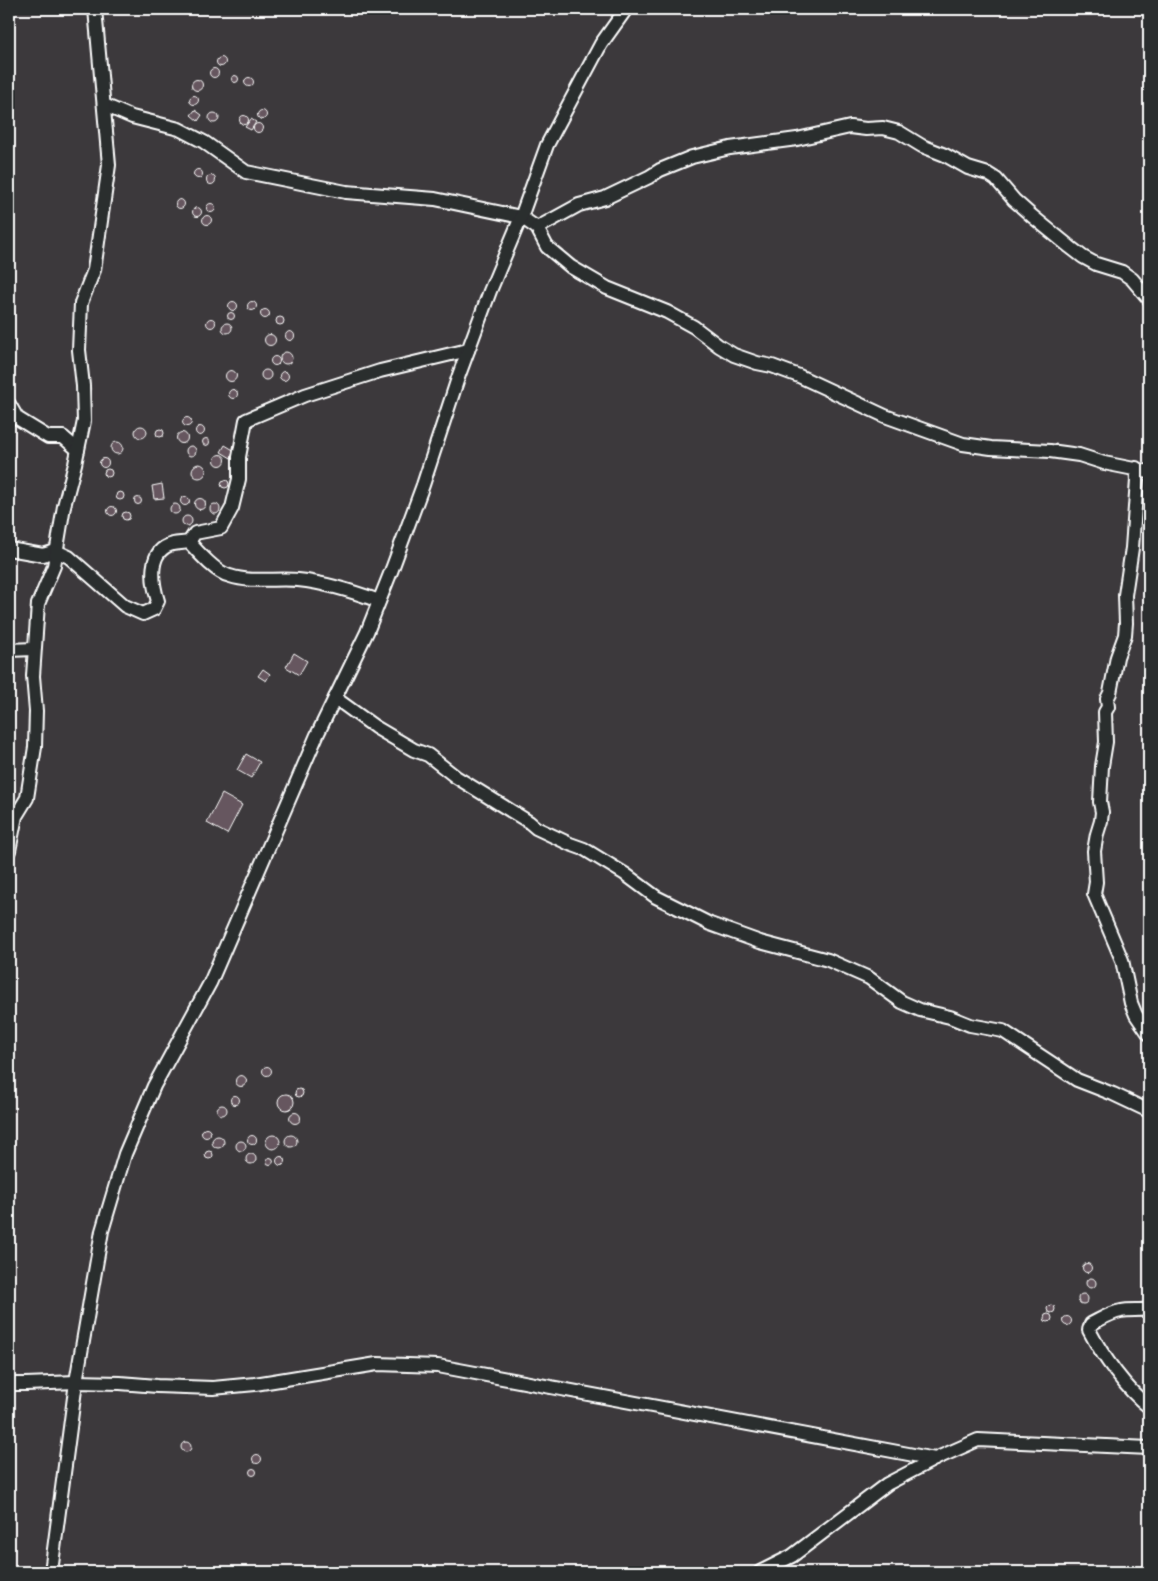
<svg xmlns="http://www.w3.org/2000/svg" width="1158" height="1581" font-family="Pangolin,sans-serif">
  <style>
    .building { fill: #66565e; stroke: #fff }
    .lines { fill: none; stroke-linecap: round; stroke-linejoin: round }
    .street-casing { stroke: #fff; stroke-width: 16 }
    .street { stroke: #2a2d2e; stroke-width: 12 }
  </style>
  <rect width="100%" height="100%" fill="#3c393c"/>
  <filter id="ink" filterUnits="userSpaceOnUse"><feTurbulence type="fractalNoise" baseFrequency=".02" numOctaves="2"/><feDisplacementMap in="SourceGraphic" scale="10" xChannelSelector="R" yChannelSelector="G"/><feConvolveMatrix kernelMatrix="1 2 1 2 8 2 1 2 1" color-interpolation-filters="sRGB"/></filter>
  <g filter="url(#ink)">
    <g class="building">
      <circle cx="221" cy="62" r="4.5"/>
      <circle cx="214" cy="73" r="4.5"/>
      <circle cx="235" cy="79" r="3.5"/>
      <circle cx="249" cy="82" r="4.5"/>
      <circle cx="197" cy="85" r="5.5"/>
      <circle cx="194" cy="100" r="4.5"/>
      <path d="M195 110 202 115 198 121 191 115Z"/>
      <circle cx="262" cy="115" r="4.5"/>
      <circle cx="214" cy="118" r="5"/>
      <circle cx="244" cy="120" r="4.5"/>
      <path d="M251 119 256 122 251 130 245 127Z"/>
      <circle cx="258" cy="128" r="4.5"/>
      <circle cx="198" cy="174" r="4.5"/>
      <circle cx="211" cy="180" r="4.5"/>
      <circle cx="180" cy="204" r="4.5"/>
      <circle cx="211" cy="208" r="4.5"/>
      <circle cx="197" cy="212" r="4.5"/>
      <circle cx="207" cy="220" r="4.5"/>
      <circle cx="252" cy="306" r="4.5"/>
      <circle cx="233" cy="306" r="4.5"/>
      <circle cx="265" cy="314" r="4.5"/>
      <circle cx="231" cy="316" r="3.5"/>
      <circle cx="280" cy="321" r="4"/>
      <circle cx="211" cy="323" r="4.5"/>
      <circle cx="227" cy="328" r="5"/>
      <circle cx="290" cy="336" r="4.5"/>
      <circle cx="270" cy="340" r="5.5"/>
      <circle cx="286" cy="358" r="6"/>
      <circle cx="275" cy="361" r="4.5"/>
      <circle cx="266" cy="375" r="5"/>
      <circle cx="231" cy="376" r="5.5"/>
      <circle cx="284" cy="376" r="4.5"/>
      <circle cx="233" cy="394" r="4.5"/>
      <circle cx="187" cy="422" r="4.5"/>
      <circle cx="141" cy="432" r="6"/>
      <circle cx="200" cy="431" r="4.5"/>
      <circle cx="160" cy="433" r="4"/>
      <circle cx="182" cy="438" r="5.5"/>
      <circle cx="206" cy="442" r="3.5"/>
      <circle cx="117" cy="448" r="6"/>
      <path d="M225 445 235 451 231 458 221 452Z"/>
      <circle cx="191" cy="451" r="5"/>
      <circle cx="220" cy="460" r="5.5"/>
      <circle cx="104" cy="463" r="4.5"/>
      <circle cx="199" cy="471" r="7"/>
      <circle cx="108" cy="473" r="4"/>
      <circle cx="225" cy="484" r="4"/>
      <path d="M162 484 164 498 154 499 152 486Z"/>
      <circle cx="120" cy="496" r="4"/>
      <circle cx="185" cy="501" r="4.5"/>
      <circle cx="138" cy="501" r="3.5"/>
      <circle cx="200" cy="504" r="5.5"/>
      <circle cx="175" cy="509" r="5"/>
      <circle cx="215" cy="509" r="5"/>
      <circle cx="112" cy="511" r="4.5"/>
      <circle cx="126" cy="516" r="4"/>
      <circle cx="187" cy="521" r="5"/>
      <path d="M294 653 307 661 299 675 286 667Z"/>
      <path d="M263 669 270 674 266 681 258 676Z"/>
      <path d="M246 754 260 762 251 778 237 770Z"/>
      <path d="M222 794 242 805 227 834 207 823Z"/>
      <circle cx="267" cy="1071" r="4.5"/>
      <circle cx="241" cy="1081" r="5.5"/>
      <circle cx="299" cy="1093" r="4"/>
      <circle cx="286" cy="1102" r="8"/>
      <circle cx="235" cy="1100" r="4.5"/>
      <circle cx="222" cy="1110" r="5"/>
      <circle cx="295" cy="1118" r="5.5"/>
      <circle cx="206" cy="1133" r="4.5"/>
      <circle cx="291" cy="1141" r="6"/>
      <circle cx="273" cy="1142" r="7"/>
      <circle cx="252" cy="1140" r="4.5"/>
      <circle cx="218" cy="1142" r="6"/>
      <circle cx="241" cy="1146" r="5"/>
      <circle cx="209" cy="1155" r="4"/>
      <circle cx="251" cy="1159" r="5"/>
      <circle cx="281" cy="1161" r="4.5"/>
      <circle cx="270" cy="1161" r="3.5"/>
      <circle cx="1087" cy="1268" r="4.5"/>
      <circle cx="1091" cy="1283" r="5"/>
      <circle cx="1083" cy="1299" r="5"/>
      <circle cx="1051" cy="1309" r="4"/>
      <circle cx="1048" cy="1318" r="4"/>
      <circle cx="1067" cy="1321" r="4.5"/>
      <circle cx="186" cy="1447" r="5"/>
      <circle cx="257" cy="1459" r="4.5"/>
      <circle cx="253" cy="1472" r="3.5"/>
    </g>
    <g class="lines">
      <g class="street-casing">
        <g id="street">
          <path d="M104 105 132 117 179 129 204 142 246 172 346 192 435 199 521 217 537 228 547 247 571 267 607 288 667 312 694 327 719 346 734 355 757 363 772 366 799 376 885 416 963 444 991 448 1050 451 1079 455 1104 463 1149 472"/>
          <path d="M537 228 579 205 605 198 649 177 660 170 692 157 730 148 797 139 850 127 866 129 883 128 899 132 922 146 945 155 968 168 988 174 996 179 1014 200 1032 216 1070 247 1083 257 1096 264 1122 272 1132 279 1149 299"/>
          <path d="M9 404 17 418 48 437H63L78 450"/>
          <path d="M1136 468 1137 480 1132 548 1125 595 1126 623 1125 635 1117 657 1110 693 1107 699 1108 707 1105 712 1106 742 1102 766 1100 802 1102 812 1101 821 1097 834 1094 851 1096 882 1094 894 1122 960 1131 1003 1136 1015 1149 1034"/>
          <path d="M189 542 195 533 221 528 232 508 239 479V457L246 420 305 395 380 371 468 350"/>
          <path d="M9 549 43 555 56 551 69 557 125 606 143 614 154 609 158 601C152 582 147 550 173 544 178 543 184 543 189 542 198 552 216 573 230 576 251 583 276 578 298 580 327 583 352 591 379 601"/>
          <path d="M9 650 34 649"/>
          <path d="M335 698 375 727 414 750 428 755 456 777 529 822 536 828 570 844 584 849 625 874 656 897 710 924 760 942 828 960 869 978 902 1002 920 1010 950 1017 970 1025 1003 1031 1077 1080 1113 1094 1149 1111"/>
          <path d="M9 851 16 816 27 798 35 747 36 711 33 676 38 604 54 566 64 506 75 464 84 421 83 386 79 350 81 303 94 270 109 165 95 9"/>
          <path d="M1149 1309C1140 1311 1130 1309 1121 1311 1110 1313 1101 1319 1091 1324L1089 1330C1103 1357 1126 1389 1149 1407"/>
          <path d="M9 1384H26L76 1382 120 1383 157 1386 213 1388 255 1384 377 1364 438 1366 935 1459 978 1440 1149 1448"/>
          <path d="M51 1572 76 1382 102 1231 125 1154 154 1086 210 983 317 735 367 632 392 569 423 485 459 375 490 291 521 217 547 145 601 44 626 9"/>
          <path d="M760 1572 792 1556 887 1484 935 1459"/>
        </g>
      </g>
      <use href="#street" class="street"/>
    </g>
  </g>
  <rect width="1158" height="1581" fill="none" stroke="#2a2d2e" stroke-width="30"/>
  <rect x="15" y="15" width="1128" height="1551" fill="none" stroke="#fff" stroke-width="2" filter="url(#ink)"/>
</svg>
